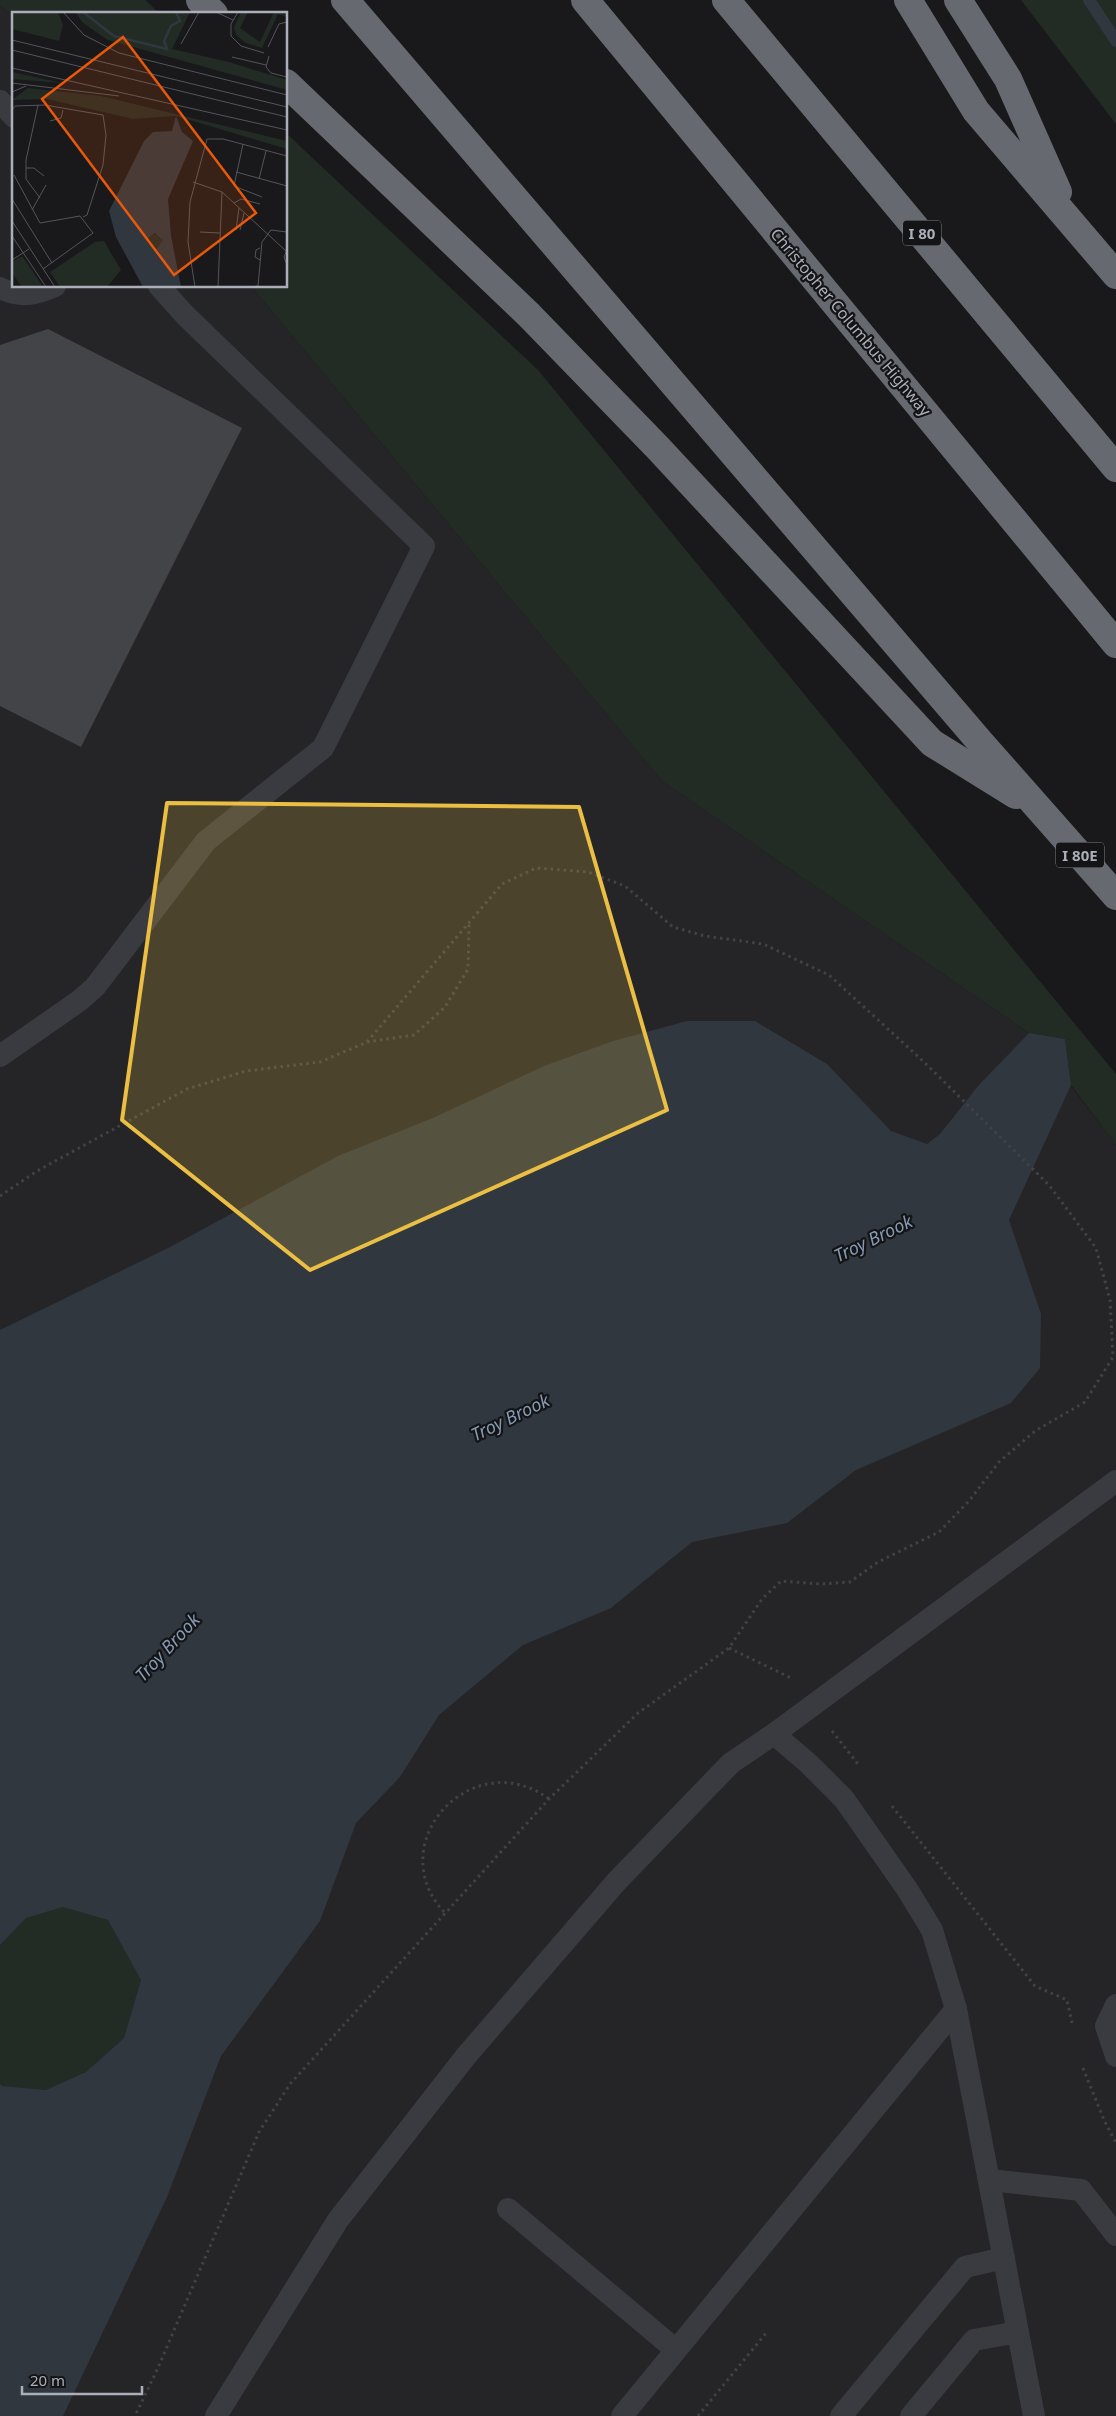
<svg xmlns="http://www.w3.org/2000/svg" width="1116" height="2416" font-family="'Noto Sans',sans-serif">
  <style>
    .built { fill: #252528 }
    .green { fill: #232b25 }
    .water { fill: #30373f }
    .lines { fill: none; stroke-linecap: round; stroke-linejoin: round }
    .stream { stroke: #30373f; stroke-width: 12 }
    .building { fill: #434448 }
    .path { stroke: #404247; stroke-width: 3; stroke-dasharray: 2.5 4; stroke-linecap: butt }
    .service { stroke: #3a3b40; stroke-width: 22 }
    .motorway { stroke: #676971; stroke-width: 28 }
    .marked { fill: #eabf43; fill-opacity: 0.2; stroke: #eabf43; stroke-width: 4; stroke-linejoin: round }
    .labels { text-anchor: middle; dominant-baseline: central; stroke-width: 4.5; stroke-linejoin: round; paint-order: stroke }
    .shield { fill: #141416; stroke: #7e8089; stroke-width: 1 }
    .shield-label { font-size: 15px; font-weight: bold; fill: #acafba }
    .street-label { font-size: 16px; fill: #acafba; stroke: #141416 }
    .water-label { font-size: 18px; font-style: italic; fill: #859ab3; stroke: #141416 }
    .inset-river { fill: none; stroke: #30373f; stroke-width: 2.5 }
    .inset-road { fill: none; stroke: #54555b; stroke-width: 1 }
    .view { fill: #e8590c; fill-opacity: 0.15; stroke: #e8590c; stroke-width: 2.5 }
    .inset-edge { fill: none; stroke: #acafba; stroke-width: 2.5 }
  </style>
  <rect width="100%" height="100%" fill="#19191b"/>
  <path class="built" d="M0 6 14 15V286H251L662 781 1029 1033 1065 1039 1071 1086 1116 1145V2416H0Z"/>
  <g class="green">
    <path d="M0 0H145L160 14 14 15 0 6Z"/>
    <path d="M1021 0H1116V124Z"/>
    <path d="M286 133 538 370 1116 1074V1145L1071 1085 1065 1039 1029 1033 662 781 251 286H286Z"/>
    <path d="M64 1907 108 1920 141 1979 124 2038 86 2072 46 2090 2 2086 0 2084V1945L26 1918Z"/>
  </g>
  <path class="water" d="M687 1021H755L827 1064 891 1131 927 1144 940 1134 978 1086 1029 1033 1065 1039 1071 1085 1009 1220 1041 1314 1040 1368 1011 1403 856 1470 787 1523 692 1542 611 1608 523 1645 439 1715 400 1777 356 1823 320 1921 221 2056 167 2197 63 2416H0V2084L2 2086 46 2090 86 2072 124 2038 141 1980 108 1920 63 1907 26 1918 0 1945V1330L170 1247 338 1156 433 1118 544 1066 613 1041Z"/>
  <g class="lines">
    <path class="stream" d="M1089 0 1116 41"/>
  </g>
  <path class="building" d="M48 329 242 428 81 747 0 706V345Z"/>
  <g class="lines">
    <g class="path">
      <path d="M367 1042 414 1035 445 1007 468 969 469 922"/>
      <path d="M0 1196 37 1171 187 1089 246 1071 320 1062 367 1042 502 884 536 868 588 872 625 886 673 927 705 936 763 944 829 975 923 1061 1049 1185 1096 1248 1110 1300 1113 1357 1085 1402 1035 1431 999 1462 969 1501 939 1532 878 1562 850 1582 821 1584 781 1581 762 1599 729 1648 638 1713 549 1799 290 2084 259 2132 157 2370 135 2416"/>
      <path d="M729 1648 791 1678"/>
      <path d="M832 1731 858 1764"/>
      <path d="M892 1806 1035 1986 1067 2000 1072 2023"/>
      <path d="M444 1912C380 1842 474 1743 549 1799"/>
      <path d="M1083 2068 1104 2120 1116 2143"/>
      <path d="M698 2416 767 2332"/>
    </g>
    <g class="service">
      <path d="M0 101 14 117"/>
      <path d="M0 288C20 298 35 295 55 286"/>
      <path d="M0 1056 79 1001 95 987 206 841 323 748 424 546 185 315 159 286"/>
      <path d="M774 1734 808 1763 844 1799 907 1889 932 1930 956 2009 1034 2416"/>
      <path d="M1116 2005 1106 2026 1116 2056"/>
      <path d="M989 2180 1081 2190 1116 2235"/>
      <path d="M508 2209 676 2350"/>
      <path d="M216 2416 338 2220 466 2056 617 1881 731 1763 774 1734 1116 1481"/>
      <path d="M622 2416 956 2009"/>
      <path d="M841 2416 965 2267 1004 2258"/>
      <path d="M911 2416 974 2340 1018 2332"/>
    </g>
    <g class="motorway">
      <path d="M200 0 214 14"/>
      <path d="M345 0 981 743 1116 896"/>
      <path d="M585 0 1116 644"/>
      <path d="M726 0 1116 468"/>
      <path d="M908 0 976 111 1116 275"/>
      <path d="M958 0 1008 79 1058 192"/>
      <path d="M286 83 529 315 658 448 932 743 1016 795"/>
    </g>
  </g>
  <path class="marked" d="M167 803 579 807 667 1110 310 1270 122 1120Z"/>
  <g class="labels">
    <g class="shield">
      <rect x="903" y="220.5" width="38" height="25" rx="4"/>
      <rect x="1056" y="842.5" width="48" height="25" rx="4"/>
    </g>
    <g class="shield-label">
      <text x="922" y="233">I 80</text>
      <text x="1080" y="855">I 80E</text>
    </g>
    <g class="street-label">
      <text transform="translate(851 322) rotate(50)">Christopher Columbus Highway</text>
    </g>
    <g class="water-label">
      <text transform="translate(873 1238) rotate(-26)">Troy Brook</text>
      <text transform="translate(510 1417) rotate(-26)">Troy Brook</text>
      <text transform="translate(167 1647) rotate(-47)">Troy Brook</text>
    </g>
  </g>
  <g transform="translate(12 12)">
    <rect width="275" height="275" fill="#19191b"/>
    <path d="M0 0H46L51 13 47 29 0 17ZM63 0H178L160 37 217 50 275 68V78L96 28 71 11ZM229 0H236L228 16 248 30 262 0H275V5L266 2 250 36 234 31 224 23 222 15ZM0 60 50 71 0 67ZM16 76 89 84 275 129V137L164 104 121 107 35 87 0 88ZM135 230a8 8 0 1 1 16 0a8 8 0 1 1-16 0ZM92 229 109 258 95 275H48L38 260 83 230ZM8 245H11L31 275H10L0 261V250Z" fill="#232b25"/>
    <path d="M164 104 170 120 181 129 156 187 159 224 169 275H131L104 225 97 199 132 129 141 120 160 119ZM143 221 151 228 144 238 136 231 137 225Z" fill="#30373f" fill-rule="evenodd"/>
    <path class="inset-river" d="M71 0 102 24 155 37 152 29 159 14 168 9 164 0"/>
    <path class="inset-road" d="M51 0 72 23 107 41 275 83M204 0 221 8M226 0 219 12V24L229 34 252 41M0 28 275 95M169 32 187 0M256 35 267 12 275 10M0 38 275 105M257 44 254 55 259 61 275 65M220 45 254 53M0 56 275 118M0 71 107 84M0 80 14 74M26 93 14 148V167L28 186M0 98 3 94 33 93 91 103 94 123 91 153 75 203 71 205M38 109 49 106 51 98M231 132 222 174 250 185M14 156H22L32 164M224 160 275 174M2 163 28 211 68 204 81 221 31 257M247 167 254 139M181 170 210 180 274 239M0 187 40 251M222 191 229 187 248 192M20 198 34 173M0 209 43 275M224 218 227 196M228 218 232 201M188 220 208 221M0 224 34 275M275 238 272 245 275 253M0 248 17 237M248 248 243 245 244 238 248 236M183 275 176 230 178 190 195 127H211L275 144M206 275 210 180M238 275 246 274 250 230 259 218 275 220"/>
    <path class="view" d="M111 25 244 201 162 263 30 87Z"/>
    <rect width="275" height="275" class="inset-edge"/>
  </g>
  <path d="M22 2386v8h120v-8" fill="none" stroke="#acafba" stroke-width="2.5"/>
  <text x="30" y="2386" font-size="15" fill="#acafba" stroke="#141416" stroke-width="4" paint-order="stroke">20 m</text>
</svg>
